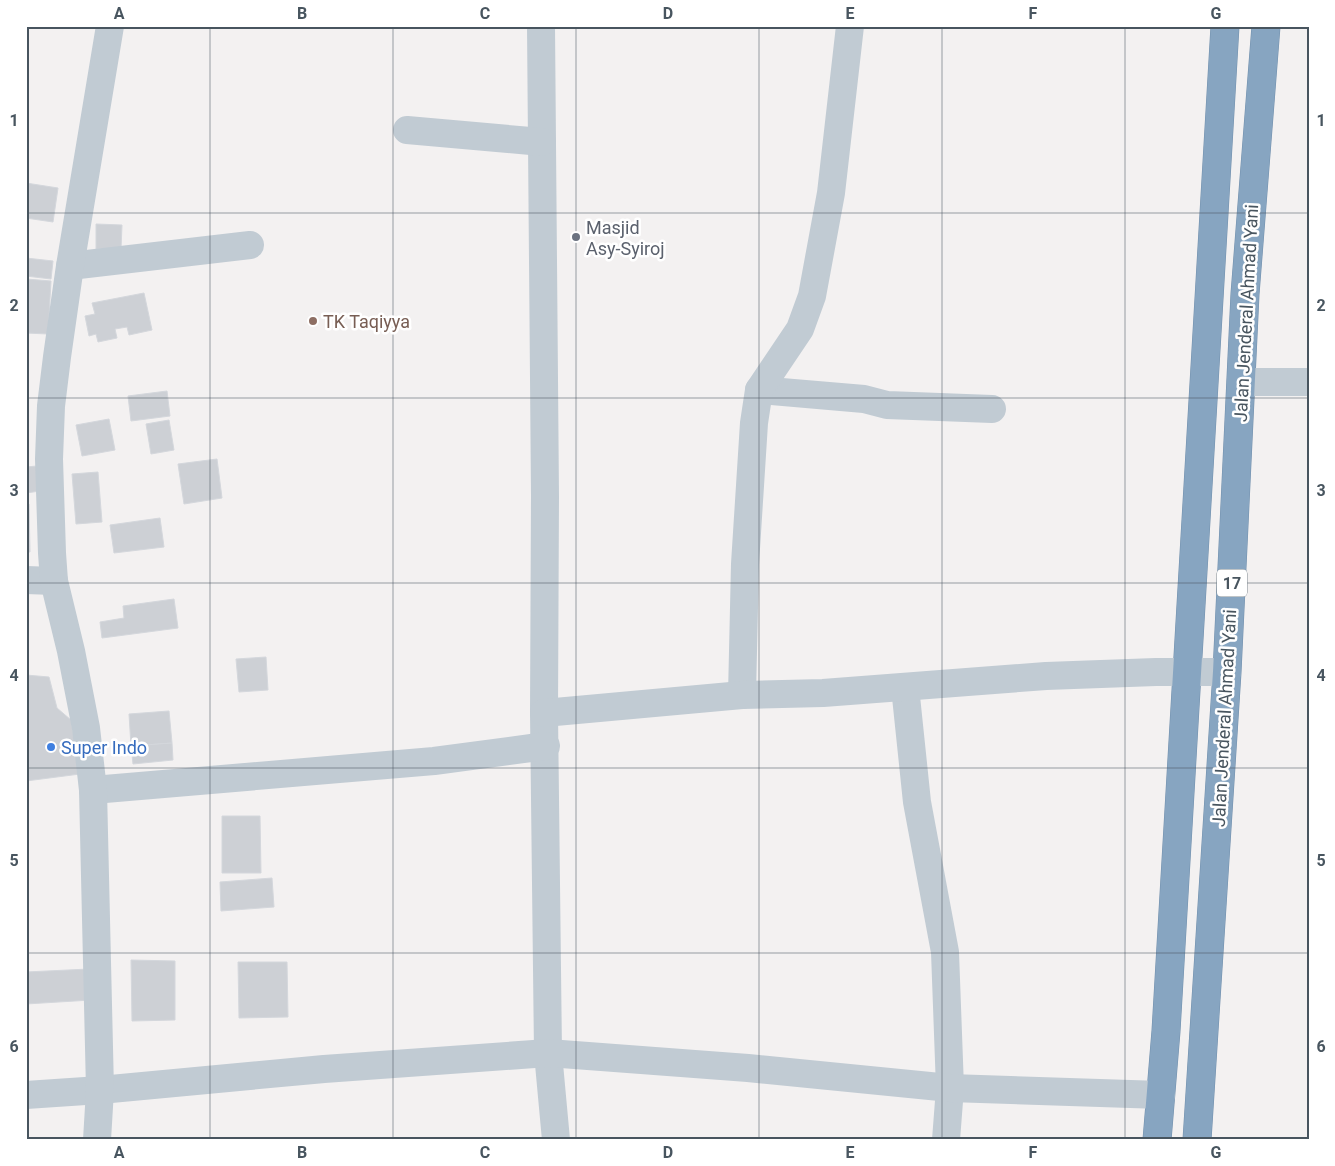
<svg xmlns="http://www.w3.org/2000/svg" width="1335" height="1166" font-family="Roboto,sans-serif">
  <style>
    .building { fill: #cdd0d5; stroke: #d4d7dc }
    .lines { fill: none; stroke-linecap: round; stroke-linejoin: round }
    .highway-casing { stroke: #7290ad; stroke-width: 29 }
    .street { stroke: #c1cbd3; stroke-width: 28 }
    .highway { stroke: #87a5c1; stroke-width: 28 }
    .grid { fill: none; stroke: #48555f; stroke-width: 1; stroke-opacity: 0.55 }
    .worship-dot { fill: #6b7280; stroke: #fff; stroke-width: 2 }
    .education-dot { fill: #8d6e63; stroke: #fff; stroke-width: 2 }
    .shop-dot { fill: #3f7fe0; stroke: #fff; stroke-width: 2 }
    .labels { text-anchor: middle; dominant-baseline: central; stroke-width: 5; stroke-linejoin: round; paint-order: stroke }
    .shield { fill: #fff; stroke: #7f888f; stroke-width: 1 }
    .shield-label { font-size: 16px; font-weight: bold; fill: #48555f }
    .worship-label { font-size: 18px; fill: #5b616d; stroke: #fff; text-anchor: start }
    .street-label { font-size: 18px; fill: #48555f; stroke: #fff }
    .education-label { font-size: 18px; fill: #785e54; stroke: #fff; text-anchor: start }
    .shop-label { font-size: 18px; fill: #366cbe; stroke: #fff; text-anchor: start }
    .neatline { fill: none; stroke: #48555f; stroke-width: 2 }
    .grid-label { font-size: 16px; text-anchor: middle; font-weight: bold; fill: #48555f }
  </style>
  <rect width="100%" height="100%" fill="#f3f1f1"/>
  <g class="building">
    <path d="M26 183 58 188 53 222 26 218Z"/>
    <path d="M96 224 122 225 121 249H96Z"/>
    <path d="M26 258 53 261 51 279 26 276Z"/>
    <path d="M26 279 51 281 48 334 26 333Z"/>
    <path d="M144 293 152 330 129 335 127 327 115 329 117 338 98 342 96 334 89 336 85 316 95 314 92 303Z"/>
    <path d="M167 391 170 416 131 421 128 396Z"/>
    <path d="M109 419 115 450 82 456 76 425Z"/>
    <path d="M169 420 174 450 151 454 146 424Z"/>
    <path d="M217 459 222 498 184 504 178 464Z"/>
    <path d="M37 466 40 491 26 493V467Z"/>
    <path d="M98 472 102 522 76 524 72 474Z"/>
    <path d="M26 504H29L30 552H26Z"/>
    <path d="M160 518 164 547 114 553 110 525Z"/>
    <path d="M174 599 178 628 102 638 100 622 124 618 123 606Z"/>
    <path d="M266 657 268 690 239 692 236 659Z"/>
    <path d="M26 675 49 677 57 708 71 720 80 774 26 781Z"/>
    <path d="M169 711 172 743 131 746 129 714Z"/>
    <path d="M172 743 173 760 133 764 131 746Z"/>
    <path d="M222 816H260L261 873H222Z"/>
    <path d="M272 878 274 907 221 911 220 882Z"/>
    <path d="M131 960 175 961V1020L132 1021Z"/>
    <path d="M238 962H287L288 1017 239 1018Z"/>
    <path d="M89 969 91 1000 26 1004V972Z"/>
  </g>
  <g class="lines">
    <g class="highway-casing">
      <g id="highway">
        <path d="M1157 1140 1166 1031 1225 26"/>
        <path d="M1197 1140 1227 672 1245 294 1266 26"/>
      </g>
    </g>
    <g class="street">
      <path d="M541 26 545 496 544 713 548 1053 556 1140"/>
      <path d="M407 130 542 142"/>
      <path d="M70 266 250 245"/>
      <path d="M1242 382H1309"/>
      <path d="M759 390 864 399 887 405 992 409"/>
      <path d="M26 580 54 581"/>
      <path d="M905 687 917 802 945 952 950 1088 946 1140"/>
      <path d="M742 695 745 564 754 423 759 390 800 329 812 296 831 193 850 26"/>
      <path d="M544 713 742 695 823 693 1046 676 1156 672H1227"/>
      <path d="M93 790 434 761 546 746"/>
      <path d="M26 1095 100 1090 324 1069 548 1053 748 1068 950 1088 1161 1095"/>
      <path d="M97 1140 100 1090 93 790 86 728 71 651 54 581 52 553 49 459 51 406 57 357 70 266 110 26"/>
    </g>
    <use href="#highway" class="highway"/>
  </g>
  <path class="grid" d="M210 26V1140M393 26V1140M576 26V1140M759 26V1140M942 26V1140M1125 26V1140M26 213H1309M26 398H1309M26 583H1309M26 768H1309M26 953H1309"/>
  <circle class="worship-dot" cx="576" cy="237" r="5"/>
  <circle class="education-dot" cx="313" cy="321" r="5"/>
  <circle class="shop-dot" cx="51" cy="747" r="5"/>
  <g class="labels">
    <rect class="shield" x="1217" y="569.5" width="30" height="27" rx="4"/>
    <g class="shield-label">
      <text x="1232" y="583">17</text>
    </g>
    <g class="worship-label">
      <text x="586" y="227">Masjid<tspan x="586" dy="21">Asy-Syiroj</tspan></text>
    </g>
    <g class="street-label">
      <text transform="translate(1246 313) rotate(-87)">Jalan Jenderal Ahmad Yani</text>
      <text transform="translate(1224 718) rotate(-87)">Jalan Jenderal Ahmad Yani</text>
    </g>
    <g class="education-label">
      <text x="323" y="321">TK Taqiyya</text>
    </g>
    <g class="shop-label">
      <text x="61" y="747">Super Indo</text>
    </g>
  </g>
  <rect width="1335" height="1166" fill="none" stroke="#ffffff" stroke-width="55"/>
  <rect x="28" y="28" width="1280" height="1110" class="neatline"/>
  <g class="grid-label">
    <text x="119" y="19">A</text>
    <text x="302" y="19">B</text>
    <text x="485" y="19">C</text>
    <text x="668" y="19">D</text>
    <text x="850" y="19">E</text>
    <text x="1033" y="19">F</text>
    <text x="1216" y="19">G</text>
    <text x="14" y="126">1</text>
    <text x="1321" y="126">1</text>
    <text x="14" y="311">2</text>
    <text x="1321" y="311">2</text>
    <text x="14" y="496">3</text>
    <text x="1321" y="496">3</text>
    <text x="14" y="681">4</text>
    <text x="1321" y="681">4</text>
    <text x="14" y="866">5</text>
    <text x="1321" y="866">5</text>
    <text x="14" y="1052">6</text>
    <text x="1321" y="1052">6</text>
    <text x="119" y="1158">A</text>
    <text x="302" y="1158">B</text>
    <text x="485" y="1158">C</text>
    <text x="668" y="1158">D</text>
    <text x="850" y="1158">E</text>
    <text x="1033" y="1158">F</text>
    <text x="1216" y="1158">G</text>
  </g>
</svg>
